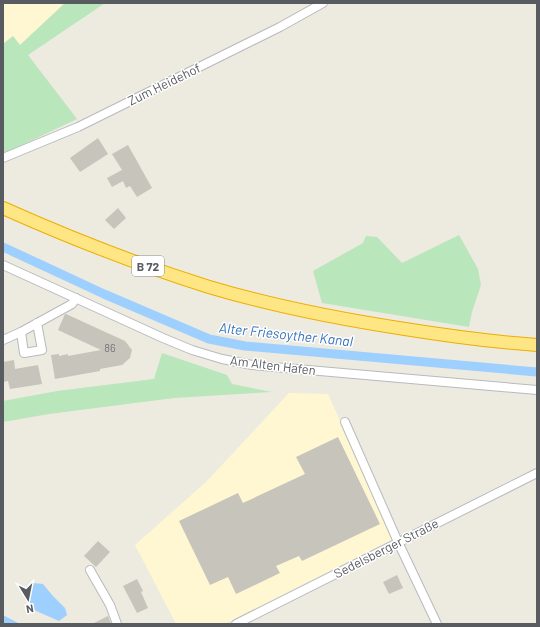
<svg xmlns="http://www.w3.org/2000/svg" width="540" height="627" font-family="Barlow,sans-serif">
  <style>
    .commercial { fill: #fff7d2 }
    .green { fill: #bae6bc }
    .water { fill: #9dcfff }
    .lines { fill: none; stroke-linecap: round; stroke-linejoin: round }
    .canal { stroke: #9dcfff; stroke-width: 9 }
    .building { fill: #c7c4bc }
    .minor-casing { stroke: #b7babf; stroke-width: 10 }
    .highway-casing { stroke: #ecae00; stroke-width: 14 }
    .minor { stroke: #fff; stroke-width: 8 }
    .highway { stroke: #ffe684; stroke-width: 12 }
    .labels { text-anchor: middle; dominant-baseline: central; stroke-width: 3; stroke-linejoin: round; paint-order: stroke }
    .number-label { font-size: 11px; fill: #747678 }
    .shield { fill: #fff; stroke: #8a8d90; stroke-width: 1 }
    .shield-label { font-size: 12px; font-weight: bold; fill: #585c61 }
    .street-label { font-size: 13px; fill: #585c61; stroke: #fff }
    .water-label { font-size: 14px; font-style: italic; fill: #3873be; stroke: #fff }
  </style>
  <rect width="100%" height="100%" fill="#edeadf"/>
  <g class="commercial">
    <path d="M3 3H65L20 45 13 36 3 44Z"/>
    <path d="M289 393 328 394 393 539 225 624H176L135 545 206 482Z"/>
  </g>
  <g class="green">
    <path d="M65 3H105L28 55 77 119 3 154V44L13 36 20 45Z"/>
    <path d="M459 235 478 269 481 285 472 312 469 327 322 303 313 271 363 243 366 236 377 237 402 263Z"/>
    <path d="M162 353 227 375 232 384 272 392 174 398 49 414 3 422V401L57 391 154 379Z"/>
  </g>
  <g class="water">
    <path d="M33 583 43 584 52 595 65 608 67 615 59 621 34 610 24 598 27 589Z"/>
    <path d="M3 615 20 624H3Z"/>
  </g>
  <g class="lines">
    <path class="canal" d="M3 247 104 294 209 339 245 346 537 372"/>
  </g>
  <g class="building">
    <path d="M98 138 108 154 80 172 70 158Z"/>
    <path d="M128 145 152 188 137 197 130 186 126 188 123 181 112 187 107 178 122 170 112 154Z"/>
    <path d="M118 208 126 218 114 229 105 220Z"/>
    <path d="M65 314H66L125 341 132 350 130 358 122 365 100 369V371L55 379 51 355 59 354V356L68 354V356L101 350 58 330Z"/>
    <path d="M14 360 15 369 38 365 42 384 10 389 8 381 3 382V362Z"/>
    <path d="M338 437 380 524 302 561 299 556 276 566 280 573 236 594 228 577 210 585 179 521 238 493 243 503 305 474 296 457Z"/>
    <path d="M98 541 110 552 96 567 84 556Z"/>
    <path d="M397 575 403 588 389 594 383 582Z"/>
    <path d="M137 579 143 591 141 592 148 608 137 613 123 586Z"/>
    <path d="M108 616 111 624H92Z"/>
  </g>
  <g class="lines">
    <g class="minor-casing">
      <g id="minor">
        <path d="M3 158 78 127 280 27 323 3"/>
        <path d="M3 265 163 338 192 350 222 359 252 365 537 390"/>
        <path d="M21 332 24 353 42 350 37 323"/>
        <path d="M3 340 21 332 72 304 76 298"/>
        <path d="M345 422 398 542 437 624"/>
        <path d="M90 570 110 605 117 624"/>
        <path d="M236 624 537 473"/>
      </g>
    </g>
    <g class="highway-casing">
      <path id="highway" d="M3 208C70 238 139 265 209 287 273 306 339 319 405 329 449 336 493 342 537 345"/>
    </g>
    <use href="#minor" class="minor"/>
    <use href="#highway" class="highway"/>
  </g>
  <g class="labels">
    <g class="number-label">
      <text x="110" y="347">86</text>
    </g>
    <rect class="shield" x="132" y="256" width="32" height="20" rx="3"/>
    <g class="shield-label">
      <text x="148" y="266">B 72</text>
    </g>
    <g class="street-label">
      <text transform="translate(164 84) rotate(-26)">Zum Heidehof</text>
      <text transform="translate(273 365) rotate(7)">Am Alten Hafen</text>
      <text transform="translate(386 548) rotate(-27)">Sedelsberger Straße</text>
    </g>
    <g class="water-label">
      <text transform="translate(286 334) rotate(6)">Alter Friesoyther Kanal</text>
    </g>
  </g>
  <rect width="540" height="627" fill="none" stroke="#585c61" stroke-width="8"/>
  <g transform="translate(28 599) rotate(170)" stroke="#ffffff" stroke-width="3" paint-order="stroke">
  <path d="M0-3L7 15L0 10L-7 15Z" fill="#585c61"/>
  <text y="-6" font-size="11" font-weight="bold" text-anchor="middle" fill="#585c61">N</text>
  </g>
</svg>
